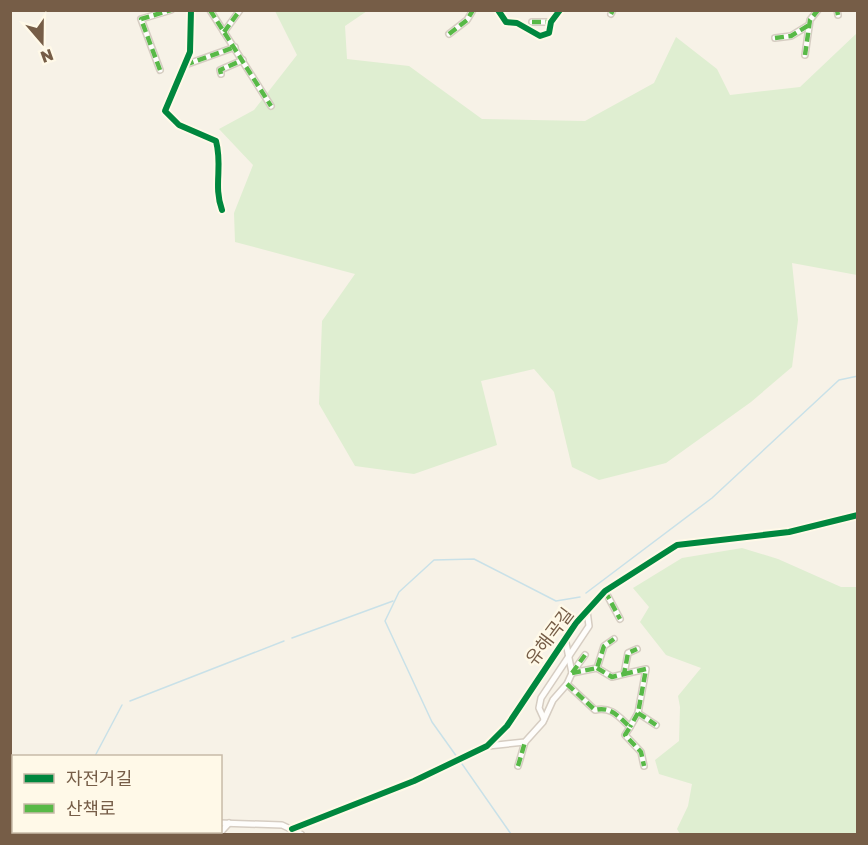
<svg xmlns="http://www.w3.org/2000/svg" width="868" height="845" font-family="'Golos Text','Noto Sans KR',sans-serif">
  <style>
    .green { fill: #dfeed1 }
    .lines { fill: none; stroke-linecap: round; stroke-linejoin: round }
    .stream { stroke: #c9e1e8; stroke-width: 1.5 }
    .minor-casing { stroke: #d6cdc2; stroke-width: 8 }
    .minor { stroke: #fefdfb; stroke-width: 5 }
    .quiet { stroke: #58b947; stroke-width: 4.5; stroke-dasharray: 9 4.5; stroke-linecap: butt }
    .cycleway-casing { stroke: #fff9e8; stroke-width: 10 }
    .cycleway { stroke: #00873e; stroke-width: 6 }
    .labels { text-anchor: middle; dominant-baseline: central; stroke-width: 5; stroke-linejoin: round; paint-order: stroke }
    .street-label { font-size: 18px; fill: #765d47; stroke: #fff9e8 }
  </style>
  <rect width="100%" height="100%" fill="#f7f2e7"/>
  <g class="green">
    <path d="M275 11H367L345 26 347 59 409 66 482 119 585 121 654 83 676 37 717 69 730 95 800 87 857 33V275L792 263 798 320 792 367 751 402 666 463 599 480 572 467 554 392 534 369 481 381 497 445 414 474 355 466 319 404 322 321 355 274 235 242 234 213 253 165 219 129 254 110 297 55Z"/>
    <path d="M742 548 778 559 841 587H857V834H680L677 829 688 806 692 784 659 774 655 760 679 741 680 707 678 696 701 668 666 655 640 622 649 607 633 588 682 558Z"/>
  </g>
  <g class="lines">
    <g class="stream">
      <path d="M586 593 712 498 839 380 858 376"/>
      <path d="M292 638 393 601"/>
      <path d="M130 701 284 641"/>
      <path d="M95 756 122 705"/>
      <path d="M457 757 432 722 385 621 399 592 434 560 474 559 556 601 580 597"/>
      <path d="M460 761 511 834"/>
      <path d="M72 834V832"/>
    </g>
    <g class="minor-casing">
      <g id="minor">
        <path d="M191 10 190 52 165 111 179 125 216 141C223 167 213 185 222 210"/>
        <path d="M210 10 271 106"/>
        <path d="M498 10 506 22 517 23 540 36 549 33 551 22 560 10"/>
        <path d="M837 10 838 15"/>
        <path d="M611 14 613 10"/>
        <path d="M532 22H551"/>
        <path d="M224 32 240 10"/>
        <path d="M449 34 467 20 473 10"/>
        <path d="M775 38 791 36 809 25"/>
        <path d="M805 55 810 20 818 10"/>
        <path d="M185 65 235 47"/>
        <path d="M160 70 141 19 171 10"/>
        <path d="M221 74 220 70 243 60"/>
        <path d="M605 591 620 619"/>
        <path d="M597 668 612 677 624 674 628 653 637 649"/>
        <path d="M572 673 597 668 604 646 614 639"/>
        <path d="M572 673 585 655"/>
        <path d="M624 674 646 669 638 713 630 727"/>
        <path d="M567 684 595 710C611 706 619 717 630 727L625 735 641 752 644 766"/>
        <path d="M638 713 656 725"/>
        <path d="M544 719 539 708 541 698 589 626 587 611"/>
        <path d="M488 746 525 742 543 722 553 700 567 684 572 673 565 638"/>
        <path d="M518 766 525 742"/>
        <path d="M10 819H14"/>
        <path d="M220 823 282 825 301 834"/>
        <path d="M292 829 414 781 487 746 507 726 576 623 605 591 677 545 789 532 858 515"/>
        <path d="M219 834 229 823"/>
      </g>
    </g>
    <use href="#minor" class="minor"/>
    <g class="quiet">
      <path d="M210 10 271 106"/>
      <path d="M837 10 838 15"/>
      <path d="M611 14 613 10"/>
      <path d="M532 22H551"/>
      <path d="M224 32 240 10"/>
      <path d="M449 34 467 20 473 10"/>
      <path d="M775 38 791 36 809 25"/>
      <path d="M805 55 810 20 818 10"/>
      <path d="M185 65 235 47"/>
      <path d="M160 70 141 19 171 10"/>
      <path d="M221 74 220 70 243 60"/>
      <path d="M605 591 620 619"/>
      <path d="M597 668 612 677 624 674 628 653 637 649"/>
      <path d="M572 673 597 668 604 646 614 639"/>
      <path d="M572 673 585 655"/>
      <path d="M624 674 646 669 638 713 630 727"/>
      <path d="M567 684 595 710C611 706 619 717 630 727L625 735 641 752 644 766"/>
      <path d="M638 713 656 725"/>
      <path d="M518 766 525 742"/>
    </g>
    <g class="cycleway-casing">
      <g id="cycleway">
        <path d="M191 10 190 52 165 111 179 125 216 141C223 167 213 185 222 210"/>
        <path d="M498 10 506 22 517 23 540 36 549 33 551 22 560 10"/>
        <path d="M292 829 414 781 487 746 507 726 576 623 605 591 677 545 789 532 858 515"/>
      </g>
    </g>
    <use href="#cycleway" class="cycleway"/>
  </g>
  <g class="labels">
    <g class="street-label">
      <text transform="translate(549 636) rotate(-53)">유해곡길</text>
    </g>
  </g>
  <rect width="868" height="845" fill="none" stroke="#765d47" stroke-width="24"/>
  <rect x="12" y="755" width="210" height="78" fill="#fff9e8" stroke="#c8bba8" stroke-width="1.5"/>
  <rect x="24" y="774" width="30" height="9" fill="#00873e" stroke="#c8bba8" stroke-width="1.5"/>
  <text x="66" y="785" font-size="18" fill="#765d47">자전거길</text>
  <rect x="24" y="804" width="30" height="9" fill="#58b947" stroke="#c8bba8" stroke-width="1.5"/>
  <text x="66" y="815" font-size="18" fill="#765d47">산책로</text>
  <g transform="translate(42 42) rotate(160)" stroke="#fff9e8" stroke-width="4.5" paint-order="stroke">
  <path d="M0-4.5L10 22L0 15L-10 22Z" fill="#765d47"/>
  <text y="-9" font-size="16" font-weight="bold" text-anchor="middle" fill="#765d47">N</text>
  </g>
</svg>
